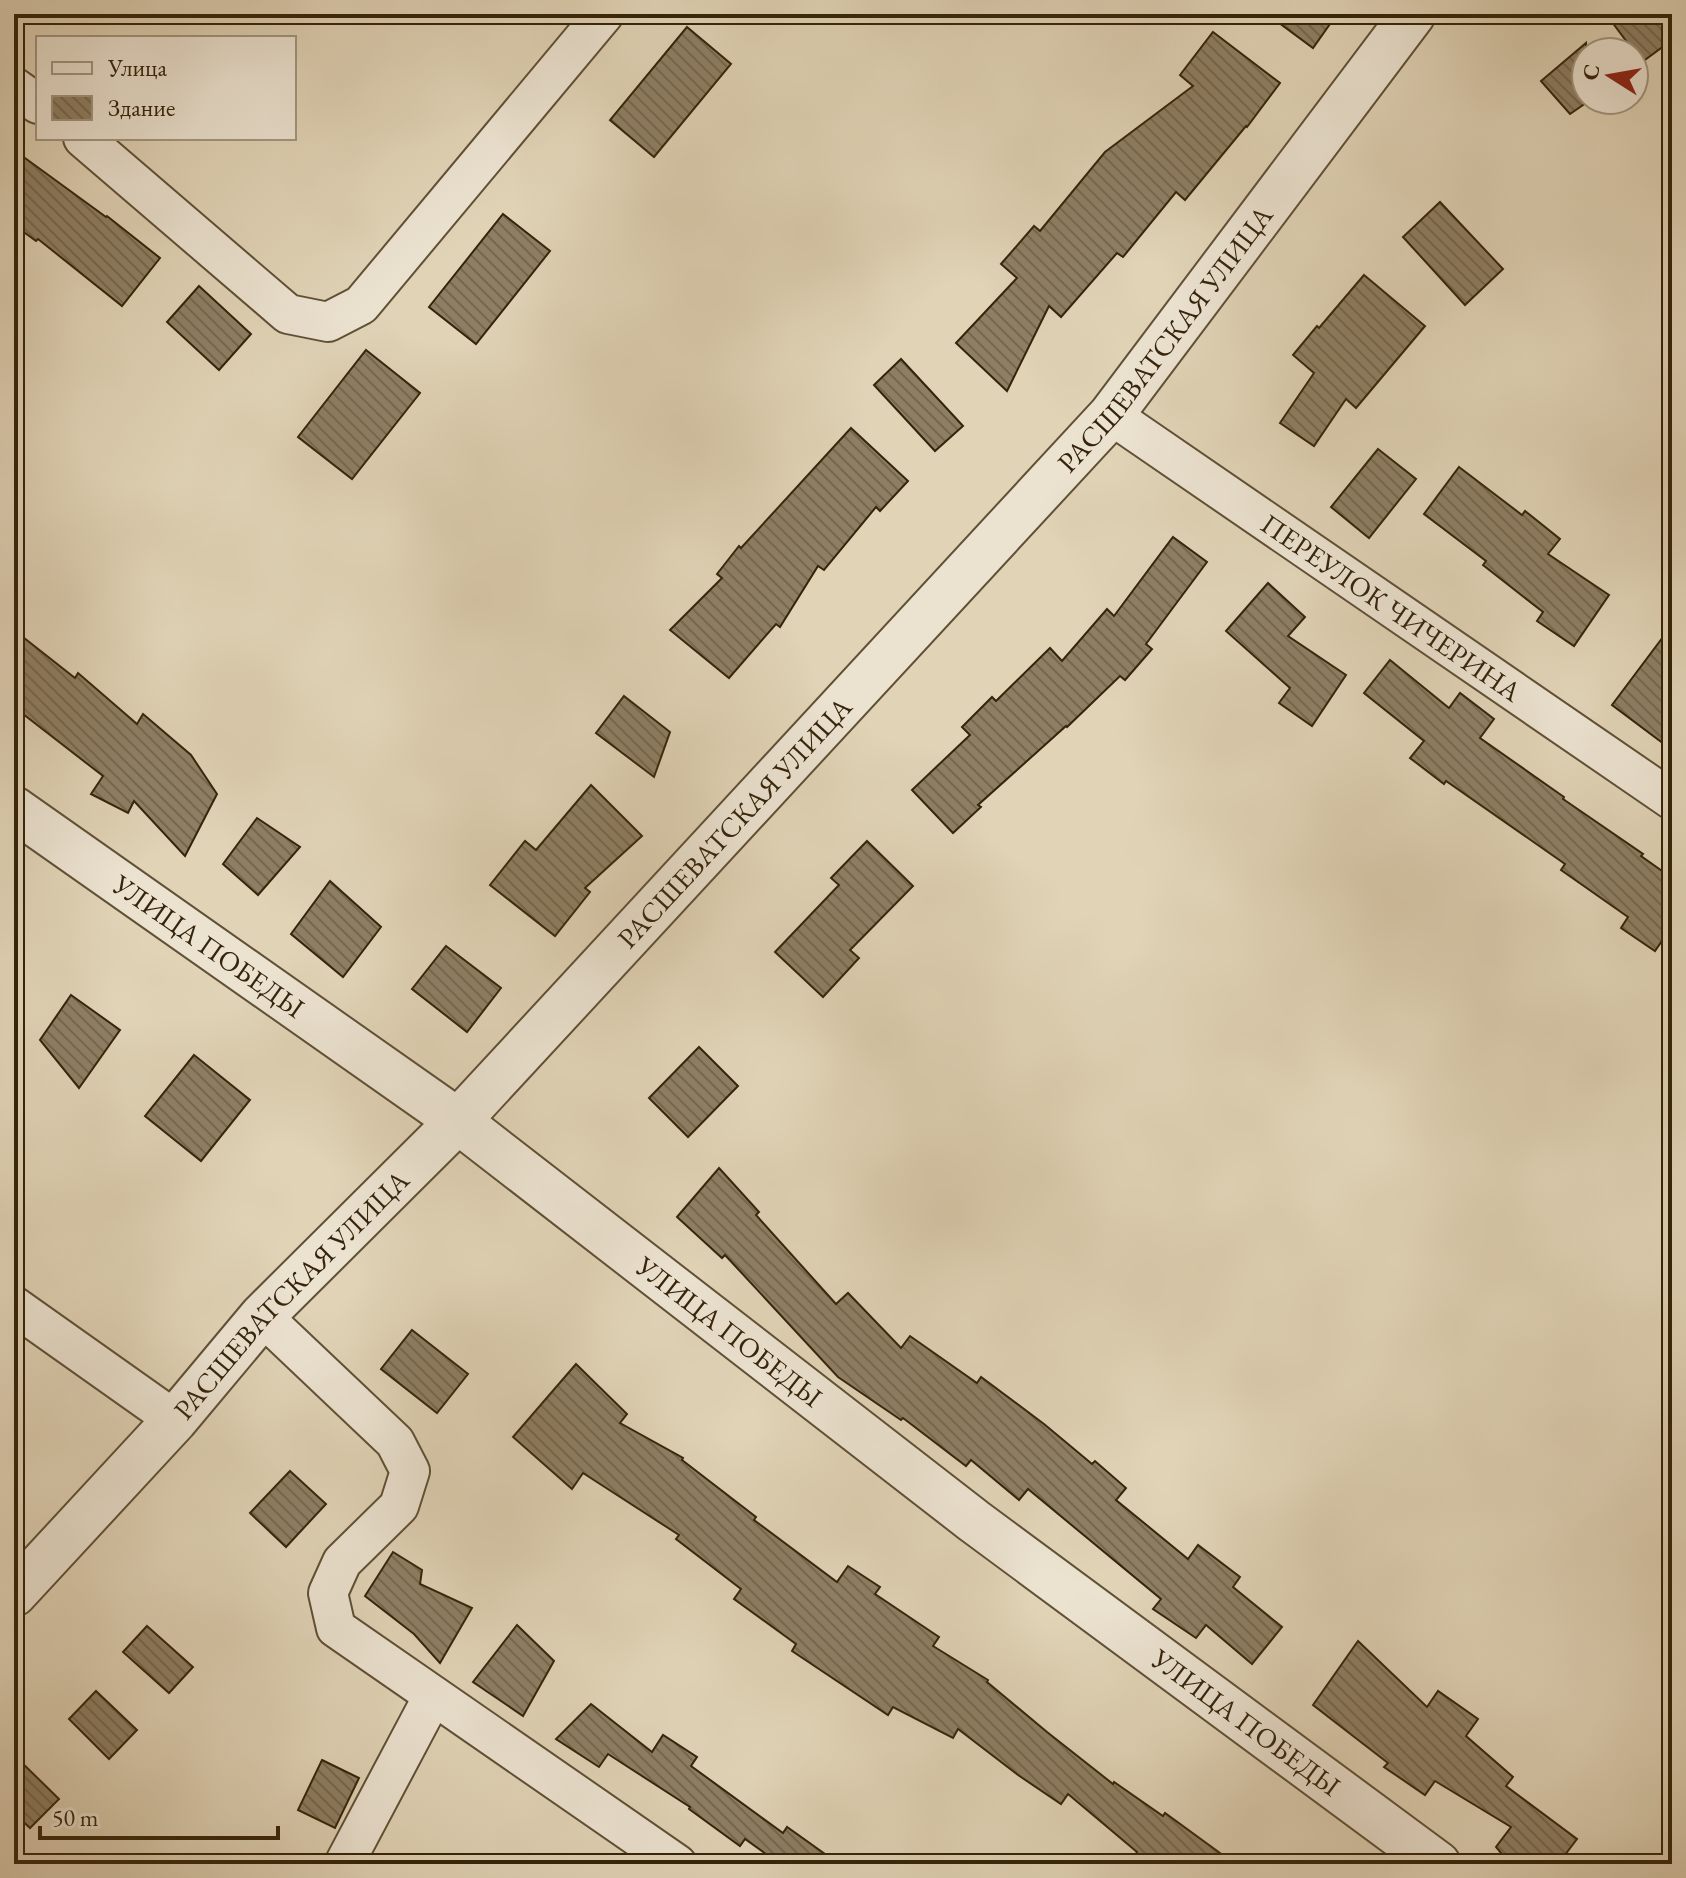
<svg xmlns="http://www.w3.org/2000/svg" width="1686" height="1878" font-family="'EB Garamond',serif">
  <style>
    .building { fill: url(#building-back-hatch); stroke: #35240b; stroke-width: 2 }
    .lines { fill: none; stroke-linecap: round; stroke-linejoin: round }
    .minor-casing { stroke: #605036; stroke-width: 42 }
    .tertiary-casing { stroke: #605036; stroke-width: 48 }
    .minor { stroke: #ebe2d0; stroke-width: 38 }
    .tertiary { stroke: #ebe2d0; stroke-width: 44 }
    .labels { text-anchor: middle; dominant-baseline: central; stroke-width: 7; stroke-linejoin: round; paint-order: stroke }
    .street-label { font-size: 28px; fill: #35240b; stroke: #ebe2d0 }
  </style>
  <defs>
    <pattern id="building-back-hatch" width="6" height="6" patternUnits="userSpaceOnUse" patternTransform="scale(2)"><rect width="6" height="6" fill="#8e7f64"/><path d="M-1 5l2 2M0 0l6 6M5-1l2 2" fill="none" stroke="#756851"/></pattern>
  </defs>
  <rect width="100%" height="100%" fill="#e0d3b6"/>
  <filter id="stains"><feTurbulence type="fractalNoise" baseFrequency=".0025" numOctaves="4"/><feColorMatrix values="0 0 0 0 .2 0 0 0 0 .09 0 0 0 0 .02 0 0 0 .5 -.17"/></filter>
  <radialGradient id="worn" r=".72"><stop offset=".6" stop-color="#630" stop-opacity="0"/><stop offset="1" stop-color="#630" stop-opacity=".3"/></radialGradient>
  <g class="building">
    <path d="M1267 14H1337L1313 48Z"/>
    <path d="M1606 14H1661L1672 29V40L1642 62Z"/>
    <path d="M687 27 731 64 654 157 610 120Z"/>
    <path d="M1213 32 1280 83 1247 127 1246 126 1185 200 1176 192 1123 257 1117 253 1061 317 1049 306 1007 391 956 343 1017 278 1001 264 1034 226 1040 231 1105 152 1193 86 1180 75Z"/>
    <path d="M1586 43V103L1570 114 1541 81Z"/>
    <path d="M14 150 106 217 107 216 160 258 122 306 38 239 36 241 14 225Z"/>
    <path d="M1440 202 1503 269 1465 305 1403 237Z"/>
    <path d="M503 214 550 251 476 344 429 307Z"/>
    <path d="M1364 275 1425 326 1356 408 1346 399 1314 446 1280 423 1314 373 1293 355 1317 326 1319 328Z"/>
    <path d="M199 286 251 334 219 370 167 322Z"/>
    <path d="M366 350 420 393 352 479 298 437Z"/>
    <path d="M901 359 963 426 935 451 874 385Z"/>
    <path d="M851 428 908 481 880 511 876 507 824 570 818 566 780 627 776 624 729 678 670 630 722 578 717 574 739 546 741 548Z"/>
    <path d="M1378 449 1416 479 1369 538 1331 507Z"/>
    <path d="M1459 467 1522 515 1525 511 1560 539 1548 554 1609 595 1574 646 1537 621 1543 612 1483 565 1486 561 1424 514Z"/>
    <path d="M1173 537 1207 562 1146 644 1152 649 1125 680 1120 676 1067 727 1066 726 978 805 981 807 953 833 912 790 970 735 962 727 992 697 996 701 1050 648 1062 661 1107 609 1114 616Z"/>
    <path d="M1268 583 1305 617 1288 636 1346 675 1312 726 1279 703 1290 688 1226 631Z"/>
    <path d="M1672 625V750L1612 705Z"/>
    <path d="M14 630 75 678 78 673 137 724 143 714 191 755 217 794 185 856 134 801 128 813 91 794 103 776 14 707Z"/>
    <path d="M1390 660 1449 708 1460 693 1494 719 1480 738 1564 797 1563 799 1643 854 1641 856 1672 878V926L1655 951 1621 928 1628 917 1561 870 1565 864 1446 781 1444 784 1410 758 1424 741 1364 693Z"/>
    <path d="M624 696 670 732 654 777 596 733Z"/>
    <path d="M591 785 642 836 585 888 590 892 555 936 490 885 525 841 536 850Z"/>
    <path d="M257 818 300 847 258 895 223 864Z"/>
    <path d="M867 841 913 886 850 950 859 958 823 997 775 952 839 885 831 878Z"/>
    <path d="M330 881 381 927 343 977 291 934Z"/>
    <path d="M446 946 501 988 467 1032 412 989Z"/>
    <path d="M71 995 120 1030 79 1088 40 1040Z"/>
    <path d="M699 1047 738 1086 688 1137 649 1098Z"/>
    <path d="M194 1055 250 1100 201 1161 145 1116Z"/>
    <path d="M719 1168 759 1212 756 1215 836 1304 848 1293 901 1348 910 1336 977 1383 981 1377 1044 1424 1092 1464 1095 1461 1126 1488 1116 1500 1188 1559 1198 1545 1240 1577 1233 1587 1282 1627 1252 1664 1206 1625 1196 1638 1153 1609 1161 1599 1028 1489 1019 1500 971 1460 966 1466 903 1418 901 1420 838 1377 725 1255 722 1258 677 1217Z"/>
    <path d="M412 1330 468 1374 437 1413 381 1369Z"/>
    <path d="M576 1364 627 1414 620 1423 683 1458 682 1460 756 1517 754 1520 837 1582 848 1566 880 1587 875 1594 939 1637 933 1646 988 1680 987 1682 1047 1732 1113 1784 1114 1782 1163 1816 1165 1813 1235 1864H1150L1136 1854 1137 1852 1068 1794 1061 1804 1018 1775 958 1729 953 1738 893 1707 888 1715 792 1651 796 1644 734 1599 741 1589 676 1539 679 1535 583 1473 572 1489 513 1437Z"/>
    <path d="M290 1471 326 1504 286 1547 250 1513Z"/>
    <path d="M393 1552 422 1570 420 1584 472 1608 440 1663 414 1634 365 1596Z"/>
    <path d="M517 1625 554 1661 523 1716 473 1682Z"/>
    <path d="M147 1626 193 1667 169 1693 123 1652Z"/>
    <path d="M1358 1641 1427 1707 1438 1691 1478 1719 1466 1736 1513 1777 1506 1786 1577 1839 1558 1864H1510L1496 1847 1511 1827 1435 1781 1425 1795 1384 1767 1388 1763 1313 1705Z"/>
    <path d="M96 1691 137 1730 109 1759 69 1719Z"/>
    <path d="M591 1704 652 1752 663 1735 697 1757 691 1766 783 1833 787 1827 839 1864H780L745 1839 740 1846 689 1809 690 1807 608 1754 599 1767 556 1739Z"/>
    <path d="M14 1755 59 1799 30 1828 14 1813Z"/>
    <path d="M322 1760 359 1778 335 1828 298 1810Z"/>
  </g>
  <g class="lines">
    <g class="minor-casing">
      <g id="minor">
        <path d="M14 87 38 104"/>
        <path d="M83 138 288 314 328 322 361 305 604 14"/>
        <path id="s1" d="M1111 415 1672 800"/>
        <path d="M14 1306 175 1420"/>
        <path d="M262 1316 395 1442 410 1471 399 1506 342 1562 328 1593 336 1628 677 1864"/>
        <path d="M344 1864 433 1696"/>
      </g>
    </g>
    <g class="tertiary-casing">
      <g id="tertiary">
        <path id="s2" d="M14 809 458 1121 974 1521 1438 1864"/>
        <path id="s3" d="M14 1594 175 1420 262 1316 458 1121 1111 415 1413 14"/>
      </g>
    </g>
    <use href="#minor" class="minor"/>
    <use href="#tertiary" class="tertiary"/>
  </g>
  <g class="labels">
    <g class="street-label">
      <text stroke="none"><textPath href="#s3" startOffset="1704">РАСШЕВАТСКАЯ УЛИЦА</textPath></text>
      <text stroke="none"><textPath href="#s1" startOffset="340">ПЕРЕУЛОК ЧИЧЕРИНА</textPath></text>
      <text stroke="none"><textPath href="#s3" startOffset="1056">РАСШЕВАТСКАЯ УЛИЦА</textPath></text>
      <text stroke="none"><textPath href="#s2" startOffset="238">УЛИЦА ПОБЕДЫ</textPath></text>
      <text stroke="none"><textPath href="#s3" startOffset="408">РАСШЕВАТСКАЯ УЛИЦА</textPath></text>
      <text stroke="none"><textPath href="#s2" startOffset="886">УЛИЦА ПОБЕДЫ</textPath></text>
      <text stroke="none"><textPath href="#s2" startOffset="1534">УЛИЦА ПОБЕДЫ</textPath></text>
    </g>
  </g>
  <rect width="1686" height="1878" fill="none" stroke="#e0d3b6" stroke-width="48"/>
  <rect x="16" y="16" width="1654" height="1846" fill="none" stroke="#35240b" stroke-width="4"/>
  <rect x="24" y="24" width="1638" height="1830" fill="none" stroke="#35240b" stroke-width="2"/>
  <rect x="36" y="36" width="260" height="104" fill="#ebe2d0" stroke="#a29681" stroke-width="2"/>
  <rect x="52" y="62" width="40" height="12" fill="#ebe2d0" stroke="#a29681" stroke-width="2"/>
  <text x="108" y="76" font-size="24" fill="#35240b">Улица</text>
  <rect x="52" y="96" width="40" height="24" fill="url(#building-back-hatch)" stroke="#a29681" stroke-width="2"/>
  <text x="108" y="116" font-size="24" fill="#35240b">Здание</text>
  <g transform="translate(1610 76) rotate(281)"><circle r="38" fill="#ebe2d0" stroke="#a29681" stroke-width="2"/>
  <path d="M0-6L14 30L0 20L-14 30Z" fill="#8f2418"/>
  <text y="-12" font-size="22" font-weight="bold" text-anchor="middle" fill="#35240b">С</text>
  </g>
  <path d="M40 1826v12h238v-12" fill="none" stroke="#35240b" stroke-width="4"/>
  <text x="52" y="1826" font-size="24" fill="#35240b" stroke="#ebe2d0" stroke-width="6" paint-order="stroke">50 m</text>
  <rect width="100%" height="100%" filter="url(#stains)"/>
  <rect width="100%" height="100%" fill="url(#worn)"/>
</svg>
